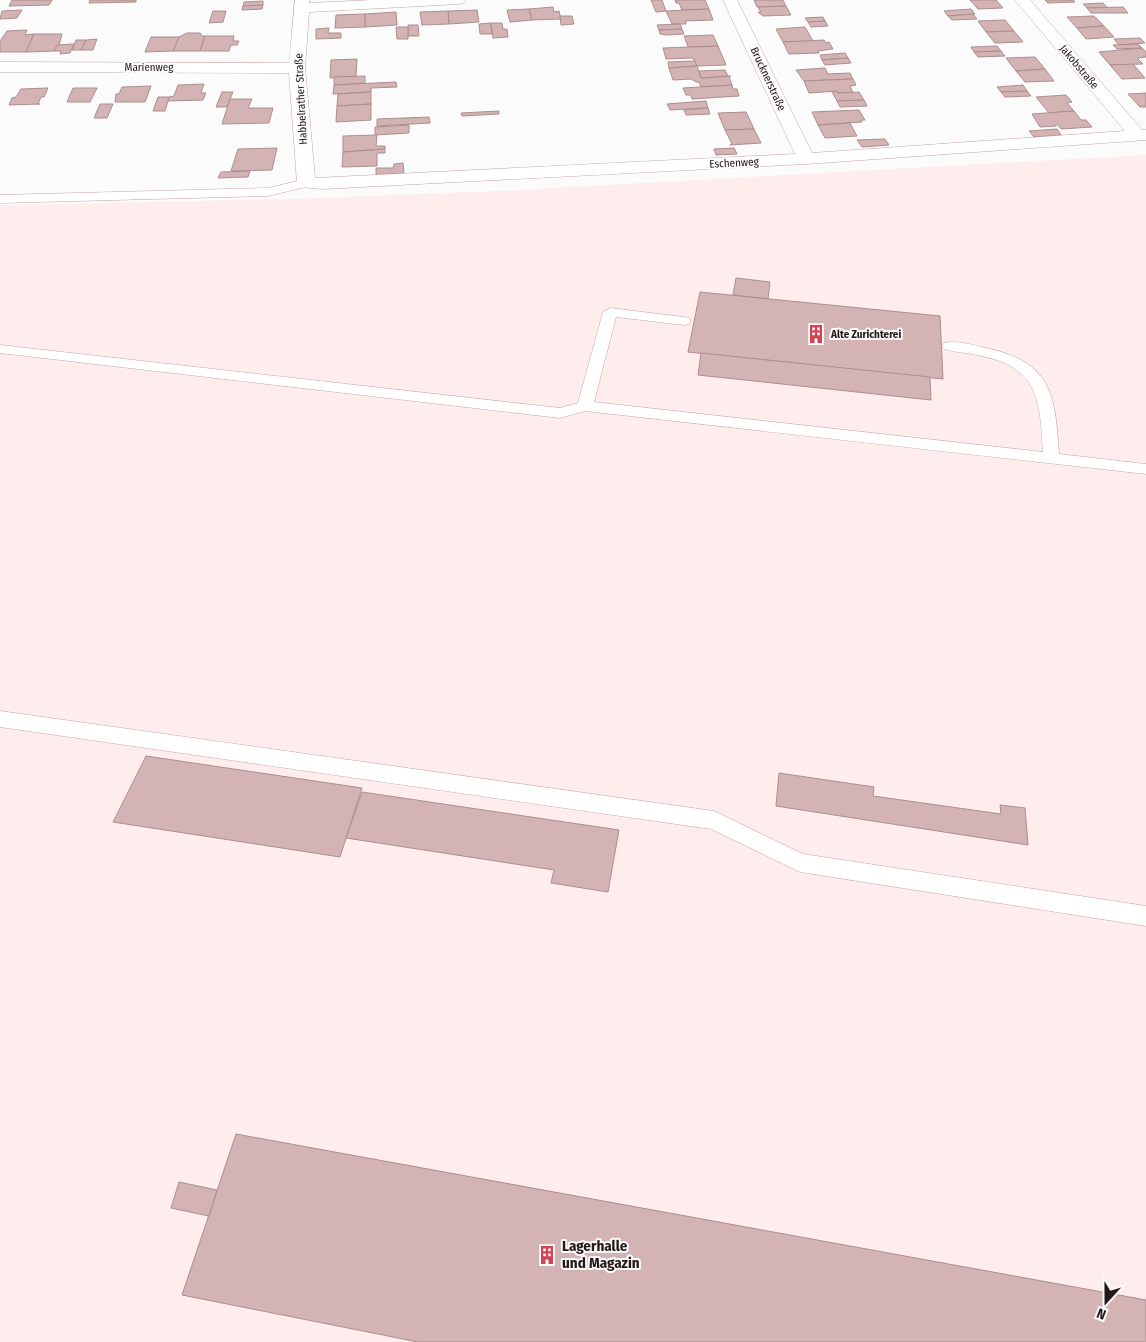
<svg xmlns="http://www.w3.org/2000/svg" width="1146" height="1342" font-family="'Fira Sans Condensed',sans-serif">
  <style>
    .built { fill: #feedec }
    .building { fill: #d3b3b3; stroke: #ac8e8e }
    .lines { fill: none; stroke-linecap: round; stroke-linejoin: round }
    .service-casing { stroke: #c4a4a4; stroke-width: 1 }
    .minor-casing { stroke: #c4a4a4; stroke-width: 1 }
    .service { fill: #fff; fill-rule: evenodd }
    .minor { fill: #fff; fill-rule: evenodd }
    .labels { text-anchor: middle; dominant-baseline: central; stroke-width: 4; stroke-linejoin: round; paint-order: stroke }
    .far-street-label { font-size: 11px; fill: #241818; stroke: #fbfbfb }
    .far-poi-label { font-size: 11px; font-weight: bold; fill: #241818; stroke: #fbfbfb; text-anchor: start }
    .near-poi-label { font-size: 15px; font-weight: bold; fill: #241818; stroke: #fbfbfb; text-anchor: start }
  </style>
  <rect width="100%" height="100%" fill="#fbfbfb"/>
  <path class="built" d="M1146 155V1342H0V205L291 199 497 191Z"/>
  <g class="building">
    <path d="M12 0H52L49 5 9 6Z"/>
    <path d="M90 0H136V2L89 3Z"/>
    <path d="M651 0H662L666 11 656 12Z"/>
    <path d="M675 0H705L709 9 682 10 679 3H676Z"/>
    <path d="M754 0H783L786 6 757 7Z"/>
    <path d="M970 0H996L1003 8 978 9Z"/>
    <path d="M1045 0H1073L1075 2 1048 3Z"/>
    <path d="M263 1V5L243 6 244 2Z"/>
    <path d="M1103 3 1108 8H1087L1083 4Z"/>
    <path d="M263 5 262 9 242 10 243 6Z"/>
    <path d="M786 6 791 15 763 16 758 12H761L758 7Z"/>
    <path d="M553 7 554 12 559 11 561 19 532 20 529 9Z"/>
    <path d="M1123 7 1128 13H1091L1087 8Z"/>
    <path d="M529 9 532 20 510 22 507 10Z"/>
    <path d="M709 9 713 20 685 21 686 24H672L666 11Z"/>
    <path d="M971 9 975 14 948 16 944 11Z"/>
    <path d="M22 10 17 18 0 19 2 11Z"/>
    <path d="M477 10 479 22 449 24 448 11Z"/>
    <path d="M213 11H226L223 22 209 23Z"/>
    <path d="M448 11 449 24 422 25 420 12Z"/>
    <path d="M396 12 397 25 365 27V14Z"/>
    <path d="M365 14V27L335 28 336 15Z"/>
    <path d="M973 14 977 19 952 20 948 16Z"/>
    <path d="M560 16H572L574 24 561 25Z"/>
    <path d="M1094 16 1104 26 1077 28 1067 17Z"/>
    <path d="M823 17 825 21 808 22 805 18Z"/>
    <path d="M1005 20 1014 31 986 32 978 21Z"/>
    <path d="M825 21 828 26 811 27 808 22Z"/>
    <path d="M491 23 492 34H480L479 24Z"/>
    <path d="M491 23H502L503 29H507L508 37 493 38Z"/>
    <path d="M680 24 682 29 659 30 657 25Z"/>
    <path d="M408 25H418L419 36H408Z"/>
    <path d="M1104 26 1114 37 1086 39 1077 28Z"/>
    <path d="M396 27H408V39H397Z"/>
    <path d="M805 27 813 41 783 42 776 29Z"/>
    <path d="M329 28 328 33H341V38L316 39V29Z"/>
    <path d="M682 29 684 34 666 35 660 34 659 30Z"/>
    <path d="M27 30 25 35 34 34 26 52H0V41L7 31Z"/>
    <path d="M1014 31 1023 42 995 43 986 32Z"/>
    <path d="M187 33H200L202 36H205L200 51H173L179 37Z"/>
    <path d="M34 34H62L59 45 54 51 26 52Z"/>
    <path d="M713 35 718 46 688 47 684 36Z"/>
    <path d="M205 36H234L233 41H239L237 45H231L229 51H200Z"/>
    <path d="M151 37H179L173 51 145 52Z"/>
    <path d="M1140 38 1145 43 1119 45 1114 39Z"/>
    <path d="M97 39 93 50H81L86 40Z"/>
    <path d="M76 40H86L81 50H72Z"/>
    <path d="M824 40 826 43 829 42 833 49 818 51 819 53 789 54 783 42Z"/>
    <path d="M74 44 70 53 60 54 61 51H54L57 45Z"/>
    <path d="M1138 44 1142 48 1117 49 1113 45Z"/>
    <path d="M718 46 726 65 697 66 693 58 666 59 663 48Z"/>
    <path d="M997 46 1001 51 974 52 971 47Z"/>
    <path d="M1142 48 1146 52V57L1137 58 1143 64 1110 65 1099 52Z"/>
    <path d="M1001 51 1005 56 978 57 974 52Z"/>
    <path d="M845 53 848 58 822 60 820 55Z"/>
    <path d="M1035 57 1045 69 1016 71 1006 58Z"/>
    <path d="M848 58 851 63 825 65 822 60Z"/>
    <path d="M357 59 356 76 330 78 331 60Z"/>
    <path d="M695 61 697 66 669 68 668 62Z"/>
    <path d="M1133 64 1145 78 1122 79 1110 65Z"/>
    <path d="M697 66 701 78 731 76 729 77 732 85 701 87 699 82H696L691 79 673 80 669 68Z"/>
    <path d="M825 68 828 74 850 73 853 79 804 81 796 70Z"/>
    <path d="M1045 69 1054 81 1025 82 1016 71Z"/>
    <path d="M725 70 728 76 701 78 699 71Z"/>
    <path d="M365 76V83L334 85V77Z"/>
    <path d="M853 79 856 85 850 86 853 93H838L837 91 809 93 804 81Z"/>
    <path d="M396 82 397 87 371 88V92L333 94 334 85Z"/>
    <path d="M204 84 201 93H206L203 100 168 101 169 97 174 96 178 85Z"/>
    <path d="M732 85 733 89H737L739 96 692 99 691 95H686L683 88Z"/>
    <path d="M1023 85 1027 91 1001 92 997 87Z"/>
    <path d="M151 86 145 102H115L116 94H119L122 87Z"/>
    <path d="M48 88 44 97H41L38 104H40L9 105 12 98 16 97 21 89Z"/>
    <path d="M73 88H97L90 102H67Z"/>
    <path d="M837 91 838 93 859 92 864 100 837 101 832 92Z"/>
    <path d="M1027 91 1031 96 1005 97 1001 92Z"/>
    <path d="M222 92H233L227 107H216Z"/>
    <path d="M371 92V104L337 106 338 94Z"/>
    <path d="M1146 93V107H1140L1128 94Z"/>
    <path d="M1066 95 1072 102 1067 103 1074 111 1049 113 1036 97Z"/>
    <path d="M158 97H169L165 111H153Z"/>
    <path d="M230 99H252L248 108H273L269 123 222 124Z"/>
    <path d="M864 100 867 106 840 107 837 101Z"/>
    <path d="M706 101 708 108 670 110 667 104Z"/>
    <path d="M100 104H113L107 118H94Z"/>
    <path d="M371 104V120L336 122 337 106Z"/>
    <path d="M708 108 710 114 686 115 684 110Z"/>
    <path d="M859 110 865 120H861L862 122 818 125 812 112Z"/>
    <path d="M499 111V114L462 116 461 113Z"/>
    <path d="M1074 111 1081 120H1086L1092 127 1061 129 1058 125H1055L1056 126 1040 127 1032 114Z"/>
    <path d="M746 112 754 129 725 130 718 113Z"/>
    <path d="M429 117 430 123 377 126V119Z"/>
    <path d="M850 123 857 136 825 138 818 125Z"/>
    <path d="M409 125V133L375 135V127Z"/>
    <path d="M754 129 761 143 730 145 732 144 725 130Z"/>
    <path d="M1057 129 1061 135 1034 137 1029 131Z"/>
    <path d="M377 135 376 146H385V149L343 152V136Z"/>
    <path d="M885 139 889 145 862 147 857 140Z"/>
    <path d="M277 148 272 170 231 171 238 149Z"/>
    <path d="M734 148 737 154 716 155 714 149Z"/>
    <path d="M385 149V153H377V166L342 167 343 152Z"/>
    <path d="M403 163 404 173 376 175V168H393L394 164Z"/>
    <path d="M250 171 248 177 218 178 221 172Z"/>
    <path d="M736 278 770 282 768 299 733 295Z"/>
    <path d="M700 292 940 316 943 379 688 352Z"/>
    <path d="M701 353 930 377 931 400 698 375Z"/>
    <path d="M146 756 362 788 340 857 113 822Z"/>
    <path d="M779 773 874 787 873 796 1001 814 1000 805 1025 808 1028 845 776 806Z"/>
    <path d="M362 792 619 830 608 892 551 883 554 870 346 838Z"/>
    <path d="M236 1134 1146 1300V1342H418L182 1295Z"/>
    <path d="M179 1182 217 1190 209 1216 171 1208Z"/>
  </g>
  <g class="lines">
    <g class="service-casing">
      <g id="service">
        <path d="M306 179 310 180 312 183 310 186 268 196 0 203V195L268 188Z"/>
        <path d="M610 308 684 317 689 318 691 321 689 324 684 325 616 317 594 402 1043 452C1040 404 1040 370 986 357 972 353 958 353 944 349L942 346 944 343C957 340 973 345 986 348 1052 362 1055 394 1059 454L1146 464V474L585 411 560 418 0 353V345L560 408 578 403 603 312Z"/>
        <path d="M0 711 714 811 803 854 1146 906V926L800 872 711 829 0 727Z"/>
      </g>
    </g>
    <g class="minor-casing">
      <path id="minor" d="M295 0H309V3L372 0H466L464 3 459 4 309 12 305 68 315 178 795 154 723 0H737L812 153 1125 131 1015 0H1030L1142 130H1146V140L806 164 322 189 300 187 297 183 289 73 0 72V62L289 63Z"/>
    </g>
    <use href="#service" class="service"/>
    <use href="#minor" class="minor"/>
  </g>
  <defs>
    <g id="building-bare" transform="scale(1.5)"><path d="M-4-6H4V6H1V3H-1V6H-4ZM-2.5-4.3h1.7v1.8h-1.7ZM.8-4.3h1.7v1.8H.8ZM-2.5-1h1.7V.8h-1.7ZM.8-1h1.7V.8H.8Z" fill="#d44454" stroke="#fbfbfb" stroke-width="2.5" paint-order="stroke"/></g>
  </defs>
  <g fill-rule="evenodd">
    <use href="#building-bare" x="816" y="334"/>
    <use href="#building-bare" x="547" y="1255"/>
  </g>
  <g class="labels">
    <g class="far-street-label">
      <text x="149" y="67">Marienweg</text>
      <text transform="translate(1079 67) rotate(50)">Jakobstraße</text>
      <text transform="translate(768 79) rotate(65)">Brucknerstraße</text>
      <text transform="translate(301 99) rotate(-93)">Habbelrather Straße</text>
      <text transform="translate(734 163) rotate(-3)">Eschenweg</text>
    </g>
    <g class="far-poi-label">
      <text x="831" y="334">Alte Zurichterei</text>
    </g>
    <g class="near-poi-label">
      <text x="562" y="1246">Lagerhalle<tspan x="562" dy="17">und Magazin</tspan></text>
    </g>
  </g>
  <g transform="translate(1106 1302) rotate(201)" stroke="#fbfbfb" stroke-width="4" paint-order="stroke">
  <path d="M0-4L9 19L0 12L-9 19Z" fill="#241818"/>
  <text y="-8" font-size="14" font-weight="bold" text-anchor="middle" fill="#241818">N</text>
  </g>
</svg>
